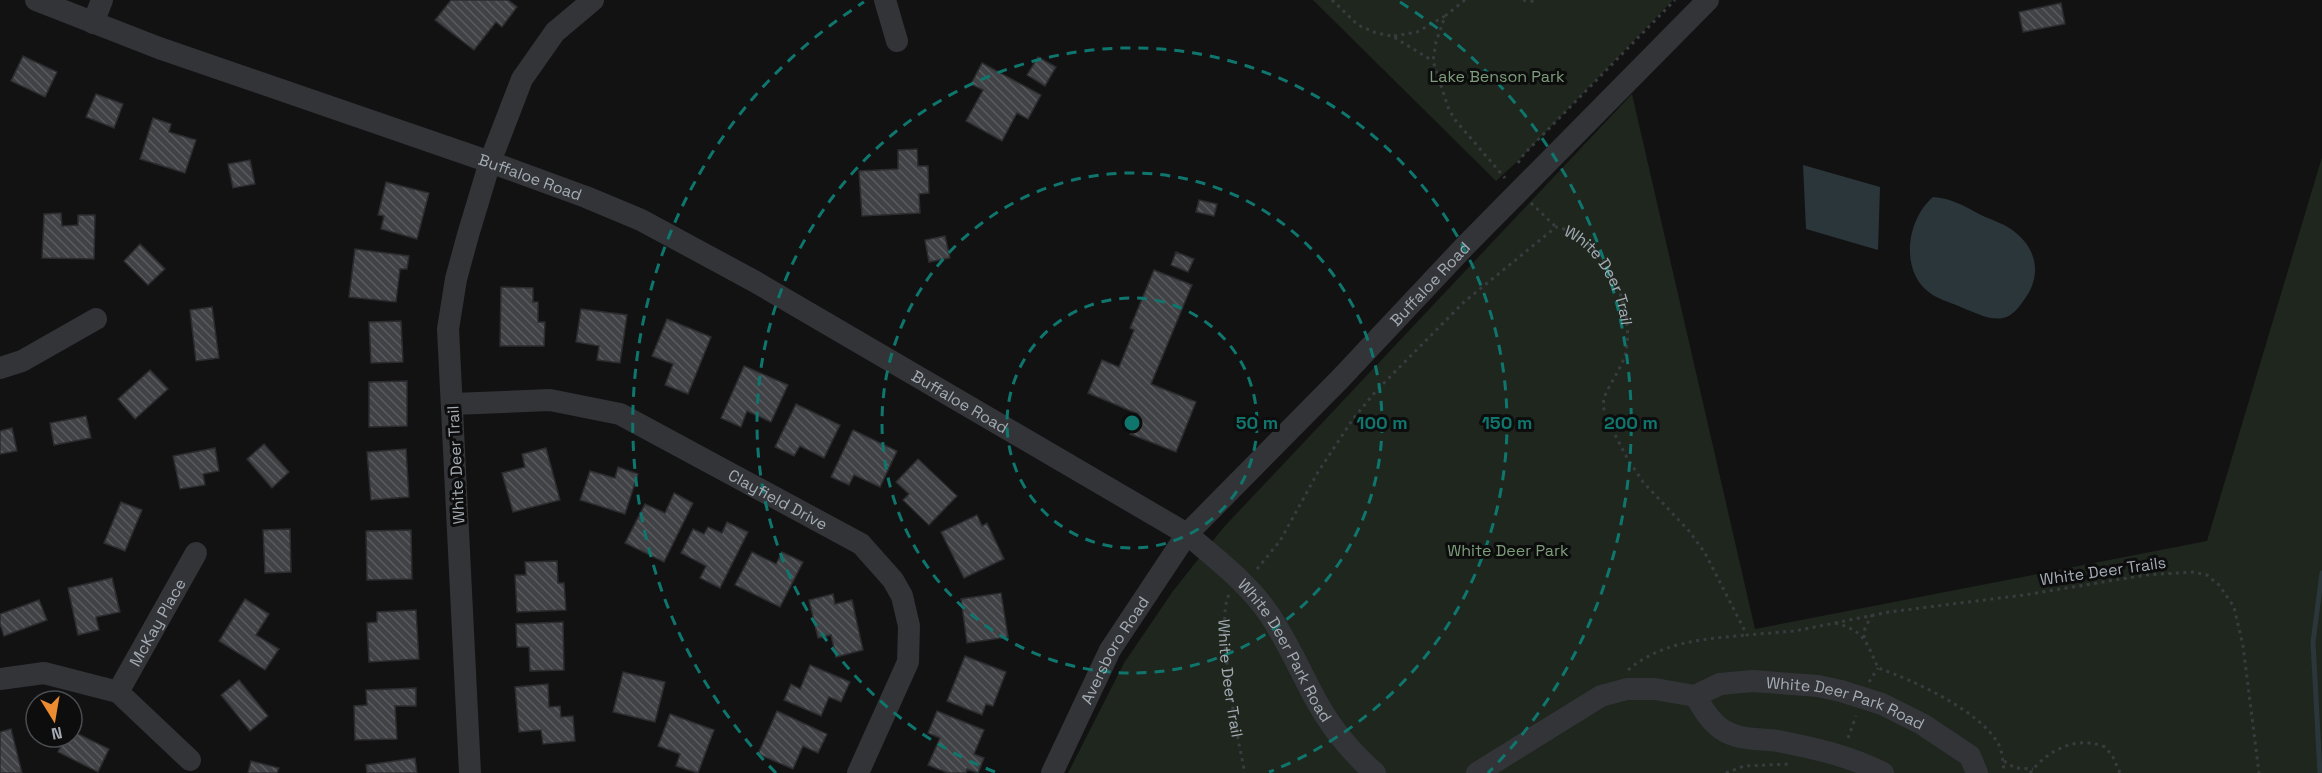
<svg xmlns="http://www.w3.org/2000/svg" width="2322" height="773" font-family="'Space Grotesk',sans-serif">
  <style>
    .park { fill: #1e261e }
    .water { fill: #2b363b }
    .lines { fill: none; stroke-linecap: round; stroke-linejoin: round }
    .stream { stroke: #2b363b; stroke-width: 5 }
    .building { fill: url(#building-back-hatch); stroke: #2c2c2f; stroke-width: 1.5 }
    .path { stroke: #393c3f; stroke-width: 3; stroke-dasharray: 3 4.5; stroke-linecap: butt }
    .minor { stroke: #333438; stroke-width: 22 }
    .ring { fill: none; stroke: #0f766e; stroke-width: 3; stroke-dasharray: 10 8 }
    .labels { text-anchor: middle; dominant-baseline: central; stroke-width: 6; stroke-linejoin: round; paint-order: stroke }
    .park-label { font-size: 16px; fill: #7f9e7b; stroke: #0d0d0e }
    .street-label { font-size: 16px; fill: #a3abb3; stroke: #0d0d0e }
    .centre { fill: #0f766e; stroke: #0d0d0e; stroke-width: 3 }
    .ring-label { font-size: 18px; text-anchor: middle; font-weight: bold; fill: #0f766e; stroke: #0d0d0e; stroke-width: 6; stroke-linejoin: round; paint-order: stroke }
  </style>
  <defs>
    <pattern id="building-back-hatch" width="6" height="6" patternUnits="userSpaceOnUse" patternTransform="scale(1.5)"><rect width="6" height="6" fill="#414246"/><path d="M-1 5l2 2M0 0l6 6M5-1l2 2" fill="none" stroke="#595b5e"/></pattern>
  </defs>
  <rect width="100%" height="100%" fill="#121213"/>
  <g class="park">
    <path d="M1313 0H1673L1520 159 1496 181Z"/>
    <path d="M1632 94 1755 629 2207 541 2322 157V773H1068L1124 663 1173 591 1223 528Z"/>
  </g>
  <g class="water">
    <path d="M1803 165 1880 187 1878 250 1806 229Z"/>
    <path d="M1933 197C1951 198 1964 206 1979 214 1991 220 2006 224 2016 233 2037 250 2041 275 2026 297 2020 306 2013 316 2003 318 1991 321 1973 312 1963 308 1953 303 1939 300 1930 293 1899 271 1907 219 1933 197Z"/>
  </g>
  <g class="lines">
    <path class="stream" d="M2320 773 2313 642 2322 573"/>
  </g>
  <g class="building">
    <path d="M451 0H508L517 7 502 27 496 22 474 50 435 20Z"/>
    <path d="M2061 3 2065 24 2023 32 2019 12Z"/>
    <path d="M23 56 57 72 45 97 11 81Z"/>
    <path d="M1038 57 1056 67 1045 86 1027 75Z"/>
    <path d="M982 63 1041 95 1028 119 1017 113 1002 141 966 121 983 90 971 84Z"/>
    <path d="M96 94 123 104 114 128 86 117Z"/>
    <path d="M153 118 171 124 169 132 196 140 185 173 140 159Z"/>
    <path d="M917 149 918 166H928L929 193 919 194 920 213 862 216 859 171 898 169V150Z"/>
    <path d="M250 160 255 184 233 188 228 164Z"/>
    <path d="M386 182 429 193 417 239 381 229 384 216 378 215Z"/>
    <path d="M1199 200 1217 204 1214 216 1196 212Z"/>
    <path d="M61 213 62 226 78 225V215H95L94 259 42 258 44 214Z"/>
    <path d="M945 236 950 258 929 262 925 240Z"/>
    <path d="M140 244 165 269 148 285 124 261Z"/>
    <path d="M355 249 409 256 407 269H400L396 302 349 297Z"/>
    <path d="M1176 252 1194 259 1188 272 1171 265Z"/>
    <path d="M1154 270 1192 285 1151 384 1196 402 1176 452 1130 434 1138 414 1088 393 1102 360 1119 367 1134 330 1130 328Z"/>
    <path d="M501 287 533 288V302H538V322H545L544 346H500Z"/>
    <path d="M212 307 219 358 196 361 190 310Z"/>
    <path d="M581 309 627 315 620 363 597 360 599 346 576 342Z"/>
    <path d="M667 319 711 337 688 394 665 385 673 364 652 356Z"/>
    <path d="M401 321 403 362 371 363 369 322Z"/>
    <path d="M744 366 788 385 771 422 747 411 741 427 721 418Z"/>
    <path d="M150 370 168 389 135 419 118 399Z"/>
    <path d="M407 381V426L369 427V382Z"/>
    <path d="M796 404 840 425 824 458 800 446 794 456 775 447Z"/>
    <path d="M86 416 91 438 54 445 50 423Z"/>
    <path d="M12 428 17 451 0 454V431Z"/>
    <path d="M853 430 897 451 880 487 854 475 849 485 831 477Z"/>
    <path d="M264 444 289 472 272 488 247 459Z"/>
    <path d="M215 448 219 471 203 474 205 485 180 489 173 456Z"/>
    <path d="M546 448 560 500 513 512 502 473 525 467 522 454Z"/>
    <path d="M406 449 409 497 371 500 367 452Z"/>
    <path d="M918 459 957 496 929 525 903 500 909 494 896 482Z"/>
    <path d="M618 467 638 474 625 514 580 500 590 471 615 478Z"/>
    <path d="M674 493 693 503 664 562 625 543 645 504 665 513Z"/>
    <path d="M121 502 142 510 125 551 104 543Z"/>
    <path d="M977 515 982 526 987 523 1004 559 964 578 941 532Z"/>
    <path d="M727 522 748 532 720 588 700 578 706 566 681 553 693 529 704 534 708 527 722 533Z"/>
    <path d="M290 529 291 572 265 573 263 530Z"/>
    <path d="M411 530 412 579 367 580 366 531Z"/>
    <path d="M752 552 776 564 782 552 803 562 780 607 735 585Z"/>
    <path d="M557 561 558 583H564L566 610 517 612 515 575H526L525 562Z"/>
    <path d="M112 578 120 612 96 617 99 630 78 635 68 588Z"/>
    <path d="M1001 593 1008 637 967 643 961 599Z"/>
    <path d="M833 594 835 604 852 600 863 650 836 657 831 635 818 638 809 600Z"/>
    <path d="M245 599 269 614 256 635 279 649 265 670 219 641Z"/>
    <path d="M39 600 47 620 4 636 0 624V614Z"/>
    <path d="M416 610 419 659 369 662 367 623 377 622V612Z"/>
    <path d="M563 622 564 670 530 671 529 647H517L516 624Z"/>
    <path d="M965 656 1006 672 993 706 986 704 982 715 947 701Z"/>
    <path d="M810 665 850 682 841 702 829 697 821 716 784 700 791 684 800 689Z"/>
    <path d="M623 672 665 682 655 722 613 712Z"/>
    <path d="M239 680 268 716 250 731 221 695Z"/>
    <path d="M548 684 549 707 560 706 561 717 573 716 575 741 543 744 541 730 519 732 515 687Z"/>
    <path d="M416 688V706H395L397 739 355 740 354 706 367 705 366 690Z"/>
    <path d="M777 711 827 734 818 753 803 746 793 769 758 754Z"/>
    <path d="M937 711 984 730 974 754 984 758 978 773 967 769 966 773H948L928 765 940 738 928 733Z"/>
    <path d="M670 714 714 730 698 773 676 766 680 754 658 746Z"/>
    <path d="M11 729 22 773H0V732Z"/>
    <path d="M72 731 109 749 98 772 58 752 65 737H72Z"/>
    <path d="M415 758 417 773H367L366 765Z"/>
    <path d="M251 761 279 768 277 773H248Z"/>
  </g>
  <g class="lines">
    <g class="path">
      <path d="M1332 0 1358 25 1376 33 1392 36 1433 61"/>
      <path d="M1465 0 1445 16 1436 42 1433 61 1449 110 1456 121 1505 178"/>
      <path d="M1523 0 1537 2"/>
      <path d="M1394 36 1417 32 1445 16"/>
      <path d="M1518 163 1524 154 1675 0"/>
      <path d="M1531 203 1556 227"/>
      <path id="s1" d="M1257 569 1280 541 1318 472 1353 419 1376 391 1464 302 1556 227C1604 236 1635 307 1626 351 1623 367 1610 382 1604 398L1603 406 1608 421 1626 456 1643 482 1689 531 1705 553 1747 635 1795 631 1889 612 2024 595 2146 575 2193 572 2207 575 2219 585 2234 607 2243 646 2259 773"/>
      <path id="s2" d="M1229 595C1215 619 1238 743 1245 773"/>
      <path d="M1835 623C1864 630 1867 643 1878 668 1913 680 1981 711 1999 745 2003 754 2003 764 2004 773"/>
      <path d="M1864 638 1865 628 1872 615"/>
      <path d="M1628 670C1663 641 1704 639 1747 635"/>
      <path d="M1869 682 1878 668"/>
      <path d="M1848 738 1856 716"/>
      <path d="M2004 761 2015 768 2033 769"/>
      <path d="M1726 773 1744 766 1789 764"/>
      <path d="M2030 773C2048 750 2076 735 2105 747L2112 755 2120 773"/>
    </g>
    <g class="minor">
      <path id="s3" d="M36 0 159 48 490 162 586 197 641 220 754 281 1187 534C1216 559 1247 582 1269 614 1288 642 1301 673 1317 702 1332 729 1352 753 1375 773"/>
      <path d="M885 0 897 41"/>
      <path d="M93 23 102 0"/>
      <path d="M0 368 22 361 96 319"/>
      <path id="s4" d="M453 404 550 400 620 414 861 544 893 580 902 596 909 626 908 662 858 773"/>
      <path d="M0 679 44 673 118 692 190 760"/>
      <path id="s5" d="M118 692 196 553"/>
      <path d="M1695 696C1702 707 1709 720 1720 728 1738 741 1758 738 1778 741 1814 748 1850 756 1883 773"/>
      <path d="M470 773 448 329 456 279 468 235 490 162 522 79 555 32 593 0"/>
      <path id="s6" d="M1052 773 1110 650 1187 534 1340 379 1466 245 1708 0"/>
      <path id="s7" d="M1477 773 1601 696 1627 689H1655L1695 696 1720 684 1753 681 1818 686 1841 691 1882 704 1922 724 1970 756 1977 773"/>
    </g>
  </g>
  <g class="ring">
    <circle cx="1132" cy="423" r="125"/>
    <circle cx="1132" cy="423" r="250"/>
    <path d="M995 772A375 375 0 1 1 1269 772"/>
    <path d="M776 773A499 499 0 0 1 864 2M1400 2A499 499 0 0 1 1488 773"/>
  </g>
  <g class="labels">
    <g class="park-label">
      <text x="1497" y="76">Lake Benson Park</text>
      <text x="1508" y="550">White Deer Park</text>
    </g>
    <g class="street-label">
      <text stroke="none"><textPath href="#s3" startOffset="525">Buffaloe Road</textPath></text>
      <text stroke="none"><textPath href="#s1" startOffset="528">White Deer Trail</textPath></text>
      <text stroke="none"><textPath href="#s6" startOffset="624">Buffaloe Road</textPath></text>
      <text stroke="none"><textPath href="#s3" startOffset="1011">Buffaloe Road</textPath></text>
      <text transform="translate(456 465) rotate(-93)">White Deer Trail</text>
      <text stroke="none"><textPath href="#s4" startOffset="348">Clayfield Drive</textPath></text>
      <text transform="translate(2103 571) rotate(-8)">White Deer Trails</text>
      <text stroke="none"><textPath href="#s5" startOffset="80">McKay Place</textPath></text>
      <text stroke="none"><textPath href="#s3" startOffset="1428">White Deer Park Road</textPath></text>
      <text stroke="none"><textPath href="#s6" startOffset="138">Aversboro Road</textPath></text>
      <text stroke="none"><textPath href="#s2" startOffset="84">White Deer Trail</textPath></text>
      <text stroke="none"><textPath href="#s7" startOffset="398">White Deer Park Road</textPath></text>
    </g>
  </g>
  <circle cx="1132" cy="423" r="9" class="centre"/>
  <g class="ring-label">
    <text x="1257" y="429">50 m</text>
    <text x="1382" y="429">100 m</text>
    <text x="1507" y="429">150 m</text>
    <text x="1631" y="429">200 m</text>
  </g>
  <g transform="translate(54 719) rotate(169)"><circle r="28" fill="#0d0d0e" stroke="#494c50" stroke-width="1.5"/>
  <path d="M0-4.5L10 22L0 15L-10 22Z" fill="#eb8b32"/>
  <text y="-9" font-size="16" font-weight="bold" text-anchor="middle" fill="#a3abb3">N</text>
  </g>
</svg>
